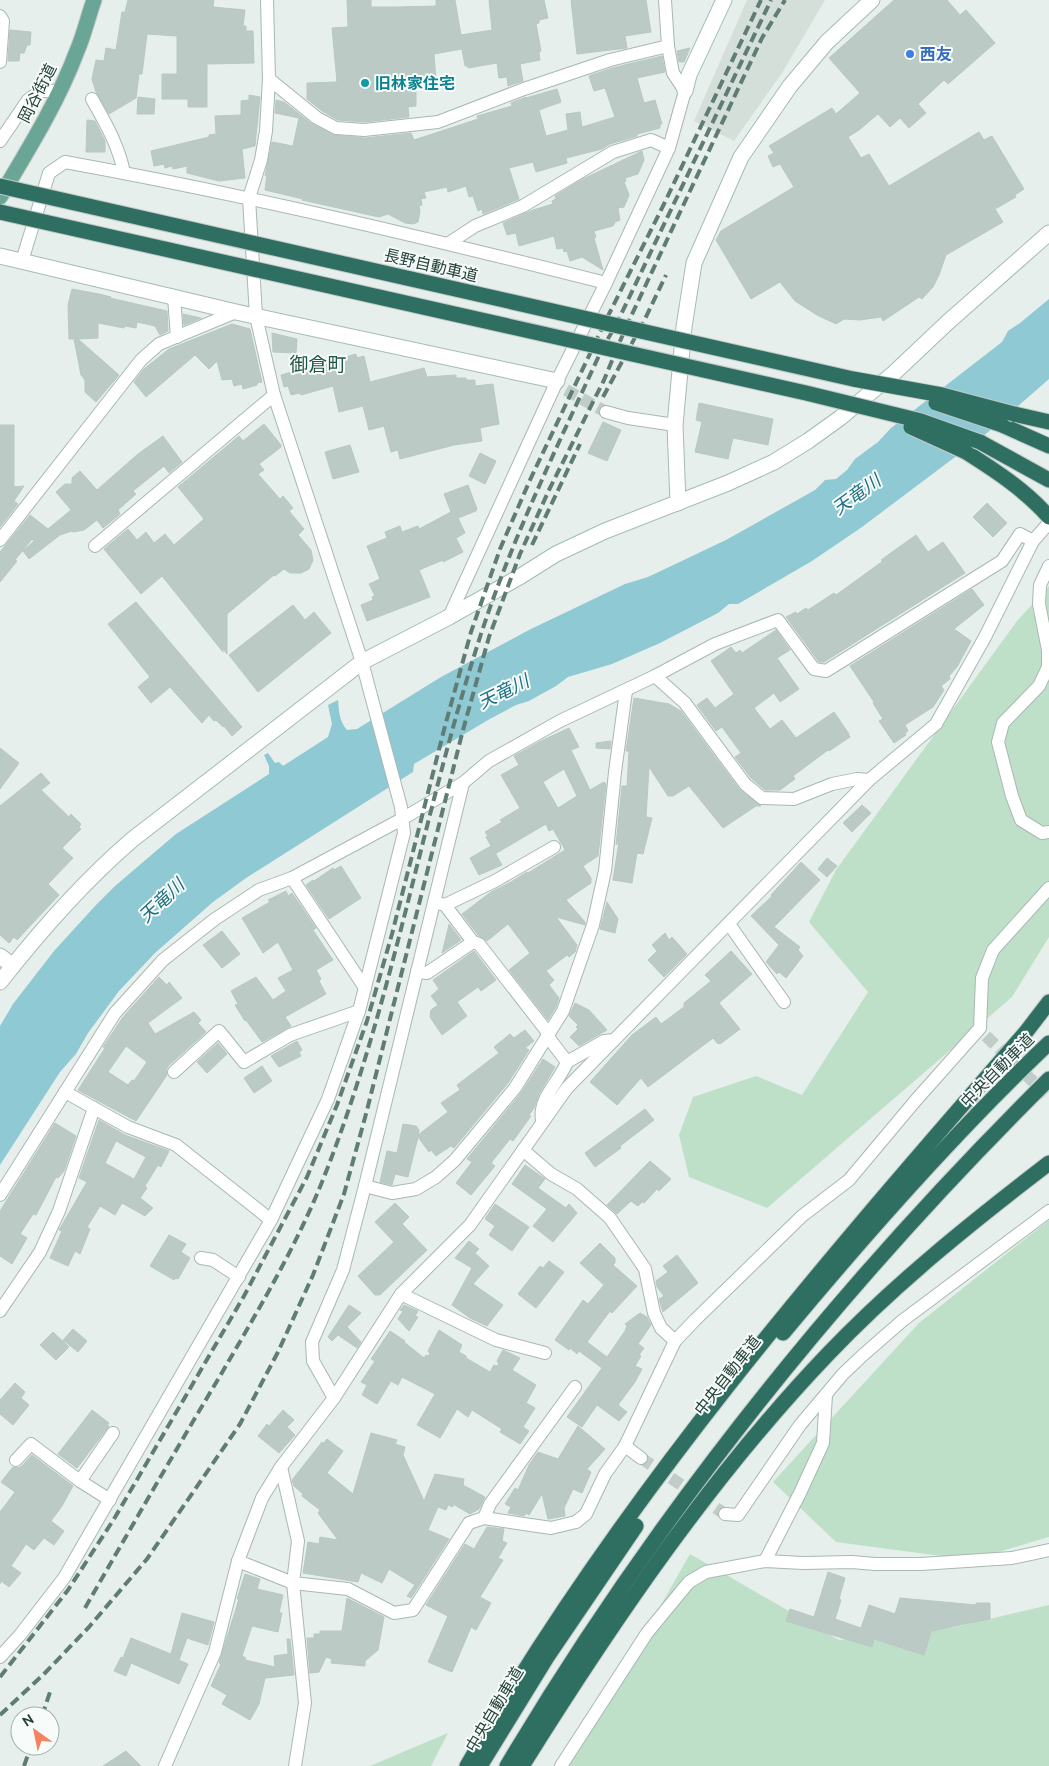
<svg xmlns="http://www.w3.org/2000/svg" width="1049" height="1766" font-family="Ubuntu,'Noto Sans JP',sans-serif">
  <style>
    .built { fill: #d4dfda }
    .green { fill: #bfe0c8 }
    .water { fill: #8ec9d4 }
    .building { fill: #bbcac4; stroke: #b8c9c2; fill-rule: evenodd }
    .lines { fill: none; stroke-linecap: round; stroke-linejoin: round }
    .street-tunnel { stroke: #bfccc8; stroke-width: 12; stroke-dasharray: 12 6; stroke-linecap: butt }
    .street-casing { stroke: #a8b8b2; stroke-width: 14 }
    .secondary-casing { stroke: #a4bbb3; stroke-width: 17 }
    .primary-casing { stroke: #c2cac8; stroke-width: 17 }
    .highway-casing { stroke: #c2cac8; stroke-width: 17 }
    .street { stroke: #fff; stroke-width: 12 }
    .secondary { stroke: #fff; stroke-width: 15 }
    .primary { stroke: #6aa596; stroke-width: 15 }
    .highway { stroke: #2f6f62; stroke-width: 15 }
    .rail { stroke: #5f7d75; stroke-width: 4; stroke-dasharray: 10 5; stroke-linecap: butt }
    .highway-bridge-casing { stroke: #c2cac8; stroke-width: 17; stroke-linecap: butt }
    .highway-bridge { stroke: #2f6f62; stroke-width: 15 }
    .shop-dot { fill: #3f7fe0; stroke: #f7fbf9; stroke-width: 2 }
    .culture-dot { fill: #0f9aa8; stroke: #f7fbf9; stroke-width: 2 }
    .labels { text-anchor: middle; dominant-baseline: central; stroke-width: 4; stroke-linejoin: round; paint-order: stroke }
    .shop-label { font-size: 16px; font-weight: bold; fill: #366cbe; stroke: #f7fbf9; text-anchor: start }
    .culture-label { font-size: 16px; font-weight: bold; fill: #0d838f; stroke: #f7fbf9; text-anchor: start }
    .street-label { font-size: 16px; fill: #24423a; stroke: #f7fbf9 }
    .water-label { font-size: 18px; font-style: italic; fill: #1c6f80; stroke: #f7fbf9 }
    .quarter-label { font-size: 19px; fill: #1f5548; stroke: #f7fbf9 }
  </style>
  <rect width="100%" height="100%" fill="#e6efeb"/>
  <path class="built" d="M747 0H825L782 73 734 141 694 121Z"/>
  <g class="green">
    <path d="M1049 586V937L1012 997 767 1208 689 1177 679 1135 693 1097 756 1076 802 1095 868 992 809 922 836 870 1017 621Z"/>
    <path d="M1049 1220V1537L971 1560 836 1542 773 1482 919 1323Z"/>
    <path d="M690 1554 839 1640 956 1627 1049 1605V1766H569Z"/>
    <path d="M448 1733 431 1766H370Z"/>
  </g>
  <path class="water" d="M1049 299V379L987 433 862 527 812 561 738 604H729L718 613 660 643 612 664 568 677 556 686 529 701 516 705 488 720 414 764 413 772 246 878 213 902 155 953 119 991 88 1033 76 1054 60 1072 0 1165V1026L13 1004 54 951 96 905 115 886 176 834 269 774V766L264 755 268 753 275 763 279 762 283 766 328 737 332 724 328 705 338 700C339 711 339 721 347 730L357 729 441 677 531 629 625 584 648 577 726 540 815 490 825 480 836 479 847 470 855 459 878 442 891 428 1002 342 1008 331 1020 323Z"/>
  <g class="building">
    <path d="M128 0H214L213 7 245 10 243 26H246V31H253L254 63 207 64V107H188V99H162V74H177V36L147 34 142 74H139L136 98 109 114 96 92 92 79 96 60 104 61 106 48 116 50 122 12H125Z"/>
    <path d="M347 0H371V7H399L436 6V0H455L461 35 492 30 489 0H544L548 18 539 20V23L536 24 541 51 539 52 540 60 520 64 523 81 508 86 507 77 499 78 497 63 468 68V66H465L462 49 434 54 436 82H432L433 87 416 88V106L408 107 409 117 364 122 338 120 322 111 307 99V83L337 82 332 28 348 27Z"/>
    <path d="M571 0H646L651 32 625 36 627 48 577 54Z"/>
    <path d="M894 0H947L960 15 966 10 995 43 948 84 944 80 918 104 926 113 909 128 900 118 890 127 878 114 859 130 848 137 861 158 869 154 889 186 979 132 984 140 992 136 1024 189 1015 195 1016 197 995 209 1003 222 946 255 939 275 933 287 922 299 919 297 883 321 881 317 860 320 844 319 836 324 817 315 795 301 780 282 751 299 716 240 721 231 794 187 780 164 773 167 768 156 774 153 769 146 832 108 836 114 860 93 829 58Z"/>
    <path d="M10 30 31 32 30 45H27L24 53H20L19 61H8Z"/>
    <path d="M690 48 684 62H679L677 51Z"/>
    <path d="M662 56 665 72 637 78 644 103 655 100 662 124H660V128L637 134V136L610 144 602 149 566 158 567 163 536 172 533 162 509 168 519 199 483 214 482 209 478 211 473 196 469 197 466 186 448 192 447 187 424 192 426 198 421 199 422 205 419 206 420 211 418 222 413 224 405 223 388 214 379 217 302 200 303 199 265 190 267 175 265 176 272 142 293 146 299 118 275 113 276 100 284 102 312 124 333 135 365 138 411 133 414 140 478 119 477 116 512 106 511 103 526 97V98L557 89 561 102 539 110 546 136 568 130 566 114 580 112 582 127 615 117 605 88 594 91 589 76 612 68Z"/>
    <path d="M249 95 260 97 255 146 242 149 245 178 219 181 187 173V166L173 169 172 166 165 168 164 164 154 166 151 151 209 137V135L216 134 215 116 241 115V101L249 100Z"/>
    <path d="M138 97 155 99 154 114H137Z"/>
    <path d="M87 120 95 121 105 141V152H86Z"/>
    <path d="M642 151 644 160 638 174 625 178 626 181 624 182 629 195 624 207 618 208 620 220 615 222 613 226 594 231 596 237 594 238 603 270 582 257 570 261 567 251 564 252 563 248 557 249 554 236 519 246 516 233 507 235 503 223 533 210 553 204 552 201 556 199 555 196 581 180Z"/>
    <path d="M72 289 99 294 111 297 110 298 167 311 168 331 160 335 155 326 137 322 136 328 125 326 124 328 98 323V338L78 339 119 375 96 402 85 392V380L81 375 74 339H69L68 305Z"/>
    <path d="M183 314 201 318 184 325Z"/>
    <path d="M232 324 250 329 262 382 257 383V385L243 389 242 384 234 386 232 379 222 380 217 361 209 369 195 355 146 397 134 382 144 369 169 349Z"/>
    <path d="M272 333 297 339 296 353 273 352Z"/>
    <path d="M356 354 357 358 364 356 370 382 424 368 427 377 456 375V378H466V380H475V386L493 384 499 424 480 428 482 441 454 445 400 459 398 450 391 452 384 426 369 430 363 406 339 412 333 386 301 395 300 393 291 395 288 386 284 387 281 375Z"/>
    <path d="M699 403 773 419 768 445 733 438 728 459 695 452 702 422 696 420Z"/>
    <path d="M603 422 621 430 607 461 588 453Z"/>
    <path d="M264 424 281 445V447L259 464 264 470 258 474 280 499 283 496 293 508 289 511 304 529 298 535 311 550 313 560 309 569 301 573H290L284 569 275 576 274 575 227 614V654L223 649V652L162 576 141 594 104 549 128 529 137 540 146 532 154 543 165 534 174 545 204 519 178 487 239 436 243 441Z"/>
    <path d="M0 425H14V487L24 486 14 501 18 504 0 527Z"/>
    <path d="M163 436 182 462 169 473 164 466 133 491 136 494 118 510 120 513 119 515 103 528 97 520 84 530 73 532 72 531 60 535 29 559 23 551 34 541 32 539 15 560 17 561 0 582V552L30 515 48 529 71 510 56 492 65 484H72V478L80 471 97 490 138 454Z"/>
    <path d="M350 445 359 472 333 479 325 452Z"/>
    <path d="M480 453 496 461 485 484 469 476Z"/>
    <path d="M468 485 477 509 476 511 458 518 465 533 456 538 463 552 443 562V560L419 570 430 597 367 621 361 605 373 600 372 597 375 596 369 584 380 579 367 546 387 538 385 532 400 526 402 532 418 526 419 529 451 512 444 494Z"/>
    <path d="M987 503 1007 523 993 537 973 517Z"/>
    <path d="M916 535 928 552 943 542 965 573 824 662H819L786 617 796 612 797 614 806 608 808 610 834 593 836 595 883 561 881 560Z"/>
    <path d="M972 589 984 605 954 629 971 641 957 667 949 676 950 679 941 686 944 690 933 707 905 725 908 731 905 733 906 735 894 743 879 721 883 719 873 703 874 702 850 666Z"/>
    <path d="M136 602 242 727 232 736 224 726 223 727 216 720 214 721 209 715 202 723 170 687 151 703 138 687 150 677 108 624Z"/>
    <path d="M293 605 305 620 314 612 331 633 258 692 229 655Z"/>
    <path d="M776 630 790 650 777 658 799 689 780 702 774 693 754 708 770 729 782 720 796 738 834 712 849 734H848L850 737 829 751 828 750 793 776 795 779 780 790H765L751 778 735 757 741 753 722 727 716 731 697 705 707 698 715 708 734 694 711 661 731 647 736 653 740 650 742 653Z"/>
    <path d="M634 698 669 704 681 711 739 789 761 806H756L723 828 689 786 673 796H668L649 767 646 817 652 818 643 854 637 853 632 883 613 880 619 842 616 845 622 786H627L629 751H626Z"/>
    <path d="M569 728 579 747 571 750 590 790 604 782 606 784 598 856 583 866 591 878V883L566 900 585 922V925L556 917 577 945 575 952 569 957 567 955 546 971 554 980 549 985 559 998 556 1007 548 1020 509 970 530 953 508 924 487 941 478 935 462 914 491 892 511 882 527 872 528 873 565 850 553 829 549 831 546 824 495 854 494 851 502 865 479 875 470 858 491 846 486 837 488 836 485 832 502 822 500 820 520 808 501 775 519 765 514 756 541 741ZM564 769 577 796 558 808 543 782Z"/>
    <path d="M611 741 610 749 596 748V743Z"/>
    <path d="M0 748 19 763 0 789Z"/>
    <path d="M41 773 50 783 41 790 69 817 71 814 81 824 79 827 81 829 62 848 73 858 48 884 59 895 17 940 14 937 9 943 0 935V806Z"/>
    <path d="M862 805 871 813 852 832 843 823Z"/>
    <path d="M827 858 837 866 827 877 818 869Z"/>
    <path d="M801 862 820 880 774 927 800 947 798 950 803 956 786 978 779 972 777 974 766 962 779 945 751 916 772 896 771 895Z"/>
    <path d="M341 866 361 898 329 919 306 885 313 880 314 881 333 868 334 870Z"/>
    <path d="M286 891 288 896 292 893 316 928 313 930 333 960 316 970 321 979 319 981 326 994 285 1017 291 1026 262 1042 246 1020 245 1021 235 1005 238 1004 231 991 256 977 273 1000 286 991 278 978 293 970 278 942 263 953 242 918 270 902 268 900Z"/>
    <path d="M607 902 618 919 615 933 600 929Z"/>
    <path d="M449 924 461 940 442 953 449 925Z"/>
    <path d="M222 931 240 954 222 968 203 945Z"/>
    <path d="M665 933 669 940 672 937 687 954 664 977 648 960 657 951 652 945Z"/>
    <path d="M474 951 496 980 481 991 478 987 457 1002 467 1016 442 1035 430 1017 431 1010 438 1005 431 996 439 989 433 980Z"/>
    <path d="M731 951 752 974 719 1003 740 1029 720 1044 719 1043 718 1044 713 1038 648 1087 641 1078 617 1105 590 1082 632 1035 656 1017 661 1024 684 1007V1003L711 981 705 975Z"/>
    <path d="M159 977 167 985 169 982 182 998 148 1023 155 1034 194 1012 201 1020 198 1023 206 1032 168 1066 166 1070 167 1075 136 1121 78 1090 105 1048 103 1047 123 1017ZM126 1046 147 1062 134 1081 132 1080 128 1085 108 1072Z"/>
    <path d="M575 1003 589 1010 607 1030 579 1046 570 1037 578 1029 576 1027 578 1025 569 1016Z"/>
    <path d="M525 1030 534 1041 525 1048 529 1050 508 1083 454 1148 451 1146 436 1156 431 1150 429 1152 418 1137 408 1177 395 1174 392 1185 380 1182 387 1151 397 1153 403 1124 416 1126 419 1130 418 1135 448 1112 441 1103 460 1090 457 1085 499 1053 494 1047 510 1034 514 1038Z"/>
    <path d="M297 1041 302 1050 299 1052 301 1056 279 1067 271 1056Z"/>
    <path d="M218 1043 227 1054 207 1073 197 1062Z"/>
    <path d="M543 1059 555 1067 539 1094 534 1108 529 1115 531 1116 513 1141 510 1139 491 1163 495 1166 471 1195 456 1183 472 1162 467 1159 521 1093Z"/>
    <path d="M262 1066 272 1081 254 1093 244 1078Z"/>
    <path d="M645 1109 654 1120 620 1146 621 1148 595 1167 585 1153Z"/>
    <path d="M99 1120 125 1135 169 1151 161 1167 158 1165 145 1186 147 1188 140 1198 153 1208 145 1216 122 1203 115 1215 100 1206 87 1227 90 1229 80 1254 75 1251 68 1266 50 1258 62 1231 59 1230 87 1182 79 1178ZM116 1141 146 1157 134 1179 105 1163Z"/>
    <path d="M55 1123 76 1136 64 1171 58 1178 56 1177 36 1215 33 1214 20 1234 27 1238 12 1264 0 1256V1211Z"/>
    <path d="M650 1161 671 1179 659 1191 657 1189 644 1203 642 1202 638 1206 631 1201 617 1214 607 1205Z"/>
    <path d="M525 1165 545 1179 538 1188 566 1208 569 1204 577 1213 553 1242 533 1226 547 1209 512 1184Z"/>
    <path d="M395 1203 409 1217 402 1224 427 1250 380 1295H375L358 1276 394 1242 375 1222Z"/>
    <path d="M495 1204 529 1227 512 1251 489 1235 495 1226 485 1219Z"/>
    <path d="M169 1235 186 1244 181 1252 190 1258 178 1279 176 1278 174 1280 150 1266Z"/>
    <path d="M469 1241 479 1249 475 1253 489 1266 473 1284 503 1305 487 1326 470 1318 452 1305 472 1268 455 1258Z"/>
    <path d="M600 1243 615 1258V1263L613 1265 637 1286 612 1313 610 1311 587 1342 607 1357 625 1331 627 1326 625 1324 640 1313 647 1317 651 1325 638 1344 644 1348 639 1355 641 1356 635 1366 642 1369 635 1382 618 1405 627 1412 619 1421 597 1405 582 1427 567 1417 602 1368 579 1351 577 1354 570 1348 569 1350 555 1340 583 1300 588 1304 604 1285 580 1263Z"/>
    <path d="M677 1255 698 1283 663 1312 659 1299 664 1296 657 1287 656 1281 668 1272 663 1266Z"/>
    <path d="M549 1261 564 1272 536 1308 518 1294 540 1266 543 1268Z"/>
    <path d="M349 1305 361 1313 347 1327 361 1342 357 1348 338 1335 332 1341 328 1337Z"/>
    <path d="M404 1305 418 1311 415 1316 418 1317 409 1331 398 1319 403 1311 400 1310Z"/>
    <path d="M73 1329 87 1341 78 1352 63 1340Z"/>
    <path d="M439 1330 462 1345 459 1352 466 1356V1358L490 1372 494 1365 497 1366 499 1364 497 1361 503 1350 520 1358 512 1370 536 1385 526 1403 535 1408 523 1427 529 1431 520 1444 500 1432 502 1429 472 1410 468 1417 457 1409 440 1438 417 1425 435 1394 402 1377 398 1385 391 1381 377 1404 362 1395 367 1385 361 1382 375 1361 371 1359 390 1331 405 1341 404 1342 424 1358 426 1355 428 1356 430 1354 428 1351Z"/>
    <path d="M53 1332 69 1347 56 1360 40 1345Z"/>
    <path d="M15 1383 25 1392 21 1398 29 1405 13 1425 0 1414V1400Z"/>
    <path d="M92 1410 109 1423 107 1425 109 1426 77 1468 58 1454Z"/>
    <path d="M283 1410 294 1420 287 1427 295 1435 279 1453 258 1436 267 1424 269 1426Z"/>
    <path d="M578 1426 605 1449 587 1469 591 1472 582 1493 573 1489 564 1508 565 1516 548 1519 542 1494 529 1515 526 1513 524 1516 508 1513 511 1507 505 1504 515 1488 518 1490 529 1465 538 1452 558 1459Z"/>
    <path d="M371 1433 397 1440 395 1444 405 1447 403 1455 424 1501 435 1474 464 1479 463 1485 485 1497 479 1509 470 1514 453 1504V1507L448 1505 446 1510 438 1507 428 1530 449 1539 411 1598 407 1596 415 1585 389 1569 382 1583 361 1573 358 1582 303 1573 308 1542 319 1544 320 1537 338 1540 318 1513 320 1510 302 1496 303 1494 294 1486 292 1480 322 1442 323 1444 327 1439 343 1451 327 1473 353 1494Z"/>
    <path d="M32 1455 73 1486 62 1506 51 1521 64 1531 54 1545 44 1538 34 1550 26 1544 11 1566 21 1573 9 1587 1 1581 0 1584V1512L15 1492 1 1482 13 1467 18 1468 22 1466Z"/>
    <path d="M487 1527 504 1529 502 1541 507 1543 498 1558 503 1560 480 1597 491 1603 476 1630 471 1627 452 1672 428 1662 448 1616 426 1605 465 1544 474 1549Z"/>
    <path d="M828 1572 845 1578 839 1599 841 1600 835 1619 861 1628 869 1605 895 1614 900 1598 976 1605V1603H990V1619L931 1631 924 1655 874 1639 872 1647 786 1621 790 1609 814 1617Z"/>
    <path d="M245 1574 260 1579 257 1589 283 1595 279 1613H282L278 1632 252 1626 242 1656 246 1658 245 1660 275 1667 274 1656 288 1654 287 1639H290L294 1675 265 1678 259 1704 250 1720 222 1704 227 1695 211 1686 221 1664 219 1663 239 1599H237Z"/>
    <path d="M347 1598 384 1617 378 1650 365 1661V1666L331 1663 332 1659 326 1657 319 1672 310 1673 307 1638H314V1634H320V1631H342Z"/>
    <path d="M182 1613 214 1622 208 1645 187 1638 179 1660 188 1664 179 1684 131 1663 126 1676 114 1671 121 1657 123 1658 131 1638 171 1654Z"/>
    <path d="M126 1751 141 1766H103Z"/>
  </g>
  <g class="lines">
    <g class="street-tunnel">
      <path d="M566 390 606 412"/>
      <path d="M986 1036 1049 1097"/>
      <path d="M641 1458 725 1514"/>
    </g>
    <g class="street-casing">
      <g id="street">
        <path d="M0 16 3 21 0 62"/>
        <path d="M269 79 317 118 336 128 364 130 438 122 524 89 610 60 668 46"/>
        <path d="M92 99C105 122 119 146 124 173"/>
        <path d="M0 141 28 100 40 91H59"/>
        <path d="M449 243 475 226 523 206 613 152 651 140 669 148"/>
        <path d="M22 261 49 173 65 162C247 195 427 238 606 283"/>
        <path d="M174 297 177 337"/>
        <path d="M606 412 628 418 675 425"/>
        <path d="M0 540 141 360 159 344 236 312"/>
        <path d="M95 546 274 395"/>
        <path d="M1049 566 1040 585 1039 604 1048 650V667L1039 686 1003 723 998 742 1012 796 1021 820 1042 833 1049 832"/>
        <path d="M449 617 557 381 606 283 669 148 685 91 673 73 668 46 665 0"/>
        <path d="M655 676 715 644 778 620 814 669 826 671 1002 561 1020 534 1033 541"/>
        <path d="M292 878 365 988"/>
        <path d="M445 905 495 881 554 847"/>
        <path d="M729 924 784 1002"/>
        <path d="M473 942 479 944 549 1034"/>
        <path d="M417 972 427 973 473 942 445 905 434 902"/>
        <path d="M548 1037 567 1062 604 1041 614 1040"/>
        <path d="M174 1072 219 1031 244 1062 290 1035 359 1011"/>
        <path d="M65 1092 128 1127 176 1145 271 1220"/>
        <path d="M542 1123C542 1119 541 1114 542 1110 544 1094 561 1078 567 1062"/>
        <path d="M523 1150 551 1174 577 1189 610 1218 645 1269 654 1313 661 1328 675 1341"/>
        <path d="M365 1186 392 1193 416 1189 436 1177 455 1160 515 1088 563 1011 593 925 605 871 615 772 626 691"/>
        <path d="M0 1195 115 1013 163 960 215 919 259 890 292 878 402 819 463 783 489 761 560 721 655 676 685 703 745 784 762 798 794 799 832 784 857 779 869 780"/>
        <path d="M201 1258 213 1260 239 1277"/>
        <path d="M401 1294 496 1340 545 1353"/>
        <path d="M0 1311 40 1252 59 1211 94 1108"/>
        <path d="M334 1398 313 1361 312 1342 343 1270 365 1186 463 783"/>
        <path d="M625 1446 641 1458"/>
        <path d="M16 1460 31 1444 80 1481 110 1500"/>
        <path d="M281 1467 298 1541 293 1583 305 1703 295 1766"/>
        <path d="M80 1481 113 1433"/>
        <path d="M725 1514 738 1515 800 1425 843 1374 863 1355 902 1321 1049 1211"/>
        <path d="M484 1518 551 1528 576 1522 586 1514 605 1474 625 1446 675 1341 695 1320 802 1216 849 1180 916 1100 980 1028 982 978 993 950 1049 888"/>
        <path d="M238 1561 293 1583 348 1589 394 1613 413 1610 469 1523 484 1518 490 1504 575 1387"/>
        <path d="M765 1561 800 1493 823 1443 826 1395"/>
        <path d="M0 1657 20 1635 64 1578 271 1220 328 1099 359 1011 404 833 401 807 362 662 274 395 256 316 249 198 261 160 266 131 269 79 267 0"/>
        <path d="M165 1766 215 1652 238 1561 262 1498 281 1467 334 1398 401 1294 470 1225 567 1088 869 780 936 724 985 637 1033 541 1049 523"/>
        <path d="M561 1766 647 1633 689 1582 706 1572 765 1561 803 1563 852 1562 875 1564H921L1012 1558 1049 1550"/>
      </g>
    </g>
    <g class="secondary-casing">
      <g id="secondary">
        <path d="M685 91 689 75 724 0"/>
        <path d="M0 256 236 312 557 381"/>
        <path d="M678 503 675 425 684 327 694 263 741 157 790 86 827 42 872 0"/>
        <path d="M0 956 13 966"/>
        <path d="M0 982C40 931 84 881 133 839L362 662 449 617 521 576 556 554 605 531 728 483 774 462 808 441 840 418 894 373 948 322 1049 233"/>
      </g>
    </g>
    <g class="primary-casing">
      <path id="primary" d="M0 197C28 150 58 102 77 51 84 35 88 17 94 0"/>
    </g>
    <g class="highway-casing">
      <g id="highway">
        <path d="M1014 414 1049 422"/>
        <path d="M1002 425 1049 446"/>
        <path d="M980 442 1049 480"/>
        <path d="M966 452C996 471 1025 490 1049 517"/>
        <path d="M783 1333C867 1232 954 1133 1049 1043"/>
        <path d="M467 1766C620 1498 824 1264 1026 1032L1049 1002"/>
        <path d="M480 1766 547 1657 636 1526"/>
        <path d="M507 1766C657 1514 841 1285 1049 1079"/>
        <path d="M522 1766C612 1622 711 1476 829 1353 896 1283 972 1222 1049 1163"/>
      </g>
    </g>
    <use href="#street" class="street"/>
    <use href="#secondary" class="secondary"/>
    <use href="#primary" class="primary"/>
    <use href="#highway" class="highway"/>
    <g class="rail">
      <path d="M603 397 645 319 666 275"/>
      <path d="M532 545 580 444"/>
      <path d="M85 1608C129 1531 174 1453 220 1376 256 1314 295 1249 322 1182 393 1005 422 815 481 634 513 536 559 443 602 349L616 325 771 0"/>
      <path d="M0 1677 68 1590 114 1519 244 1296 307 1177 337 1105 367 1021 392 934 445 726 471 632 500 549 530 480 605 322 664 204 761 0"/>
      <path d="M0 1715 44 1674 89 1627 147 1559 240 1424 278 1352 313 1275 344 1194 366 1114 463 730 489 637 520 554 549 490 604 380 626 327 762 38 785 0"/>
      <path d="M42 1716 51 1689"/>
      <path d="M24 1766 31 1746"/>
    </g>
    <g class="highway-bridge-casing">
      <g id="highway-bridge">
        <path d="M0 186 853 379 942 395 1014 414"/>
        <path d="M0 212 806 393 921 421 980 442"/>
        <path d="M936 403 1002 425"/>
        <path d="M911 427 966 452"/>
      </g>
    </g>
    <use href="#highway-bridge" class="highway-bridge"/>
  </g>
  <circle class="shop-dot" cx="910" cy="54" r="5"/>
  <circle class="culture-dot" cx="365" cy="83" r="5"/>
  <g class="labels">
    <g class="shop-label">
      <text x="920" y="54">西友</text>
    </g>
    <g class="culture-label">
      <text x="375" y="83">旧林家住宅</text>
    </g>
    <g class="street-label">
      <text transform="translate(37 93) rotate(-63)">岡谷街道</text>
      <text transform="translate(431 265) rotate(13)">長野自動車道</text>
      <text transform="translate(997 1070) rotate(-45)">中央自動車道</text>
      <text transform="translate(727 1375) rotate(-52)">中央自動車道</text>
      <text transform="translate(494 1709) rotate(-59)">中央自動車道</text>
    </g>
    <g class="water-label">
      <text transform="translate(856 494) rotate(-36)">天竜川</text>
      <text transform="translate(503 691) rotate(-26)">天竜川</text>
      <text transform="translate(161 900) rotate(-43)">天竜川</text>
    </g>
    <g class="quarter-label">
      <text x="318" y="364">御倉町</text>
    </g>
  </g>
  <g transform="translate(35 1731) rotate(327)"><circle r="24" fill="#f7fbf9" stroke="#a3b1ad"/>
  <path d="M0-4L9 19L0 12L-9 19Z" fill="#f4845f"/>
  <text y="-8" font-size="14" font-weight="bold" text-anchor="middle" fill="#24423a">N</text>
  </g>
</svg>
